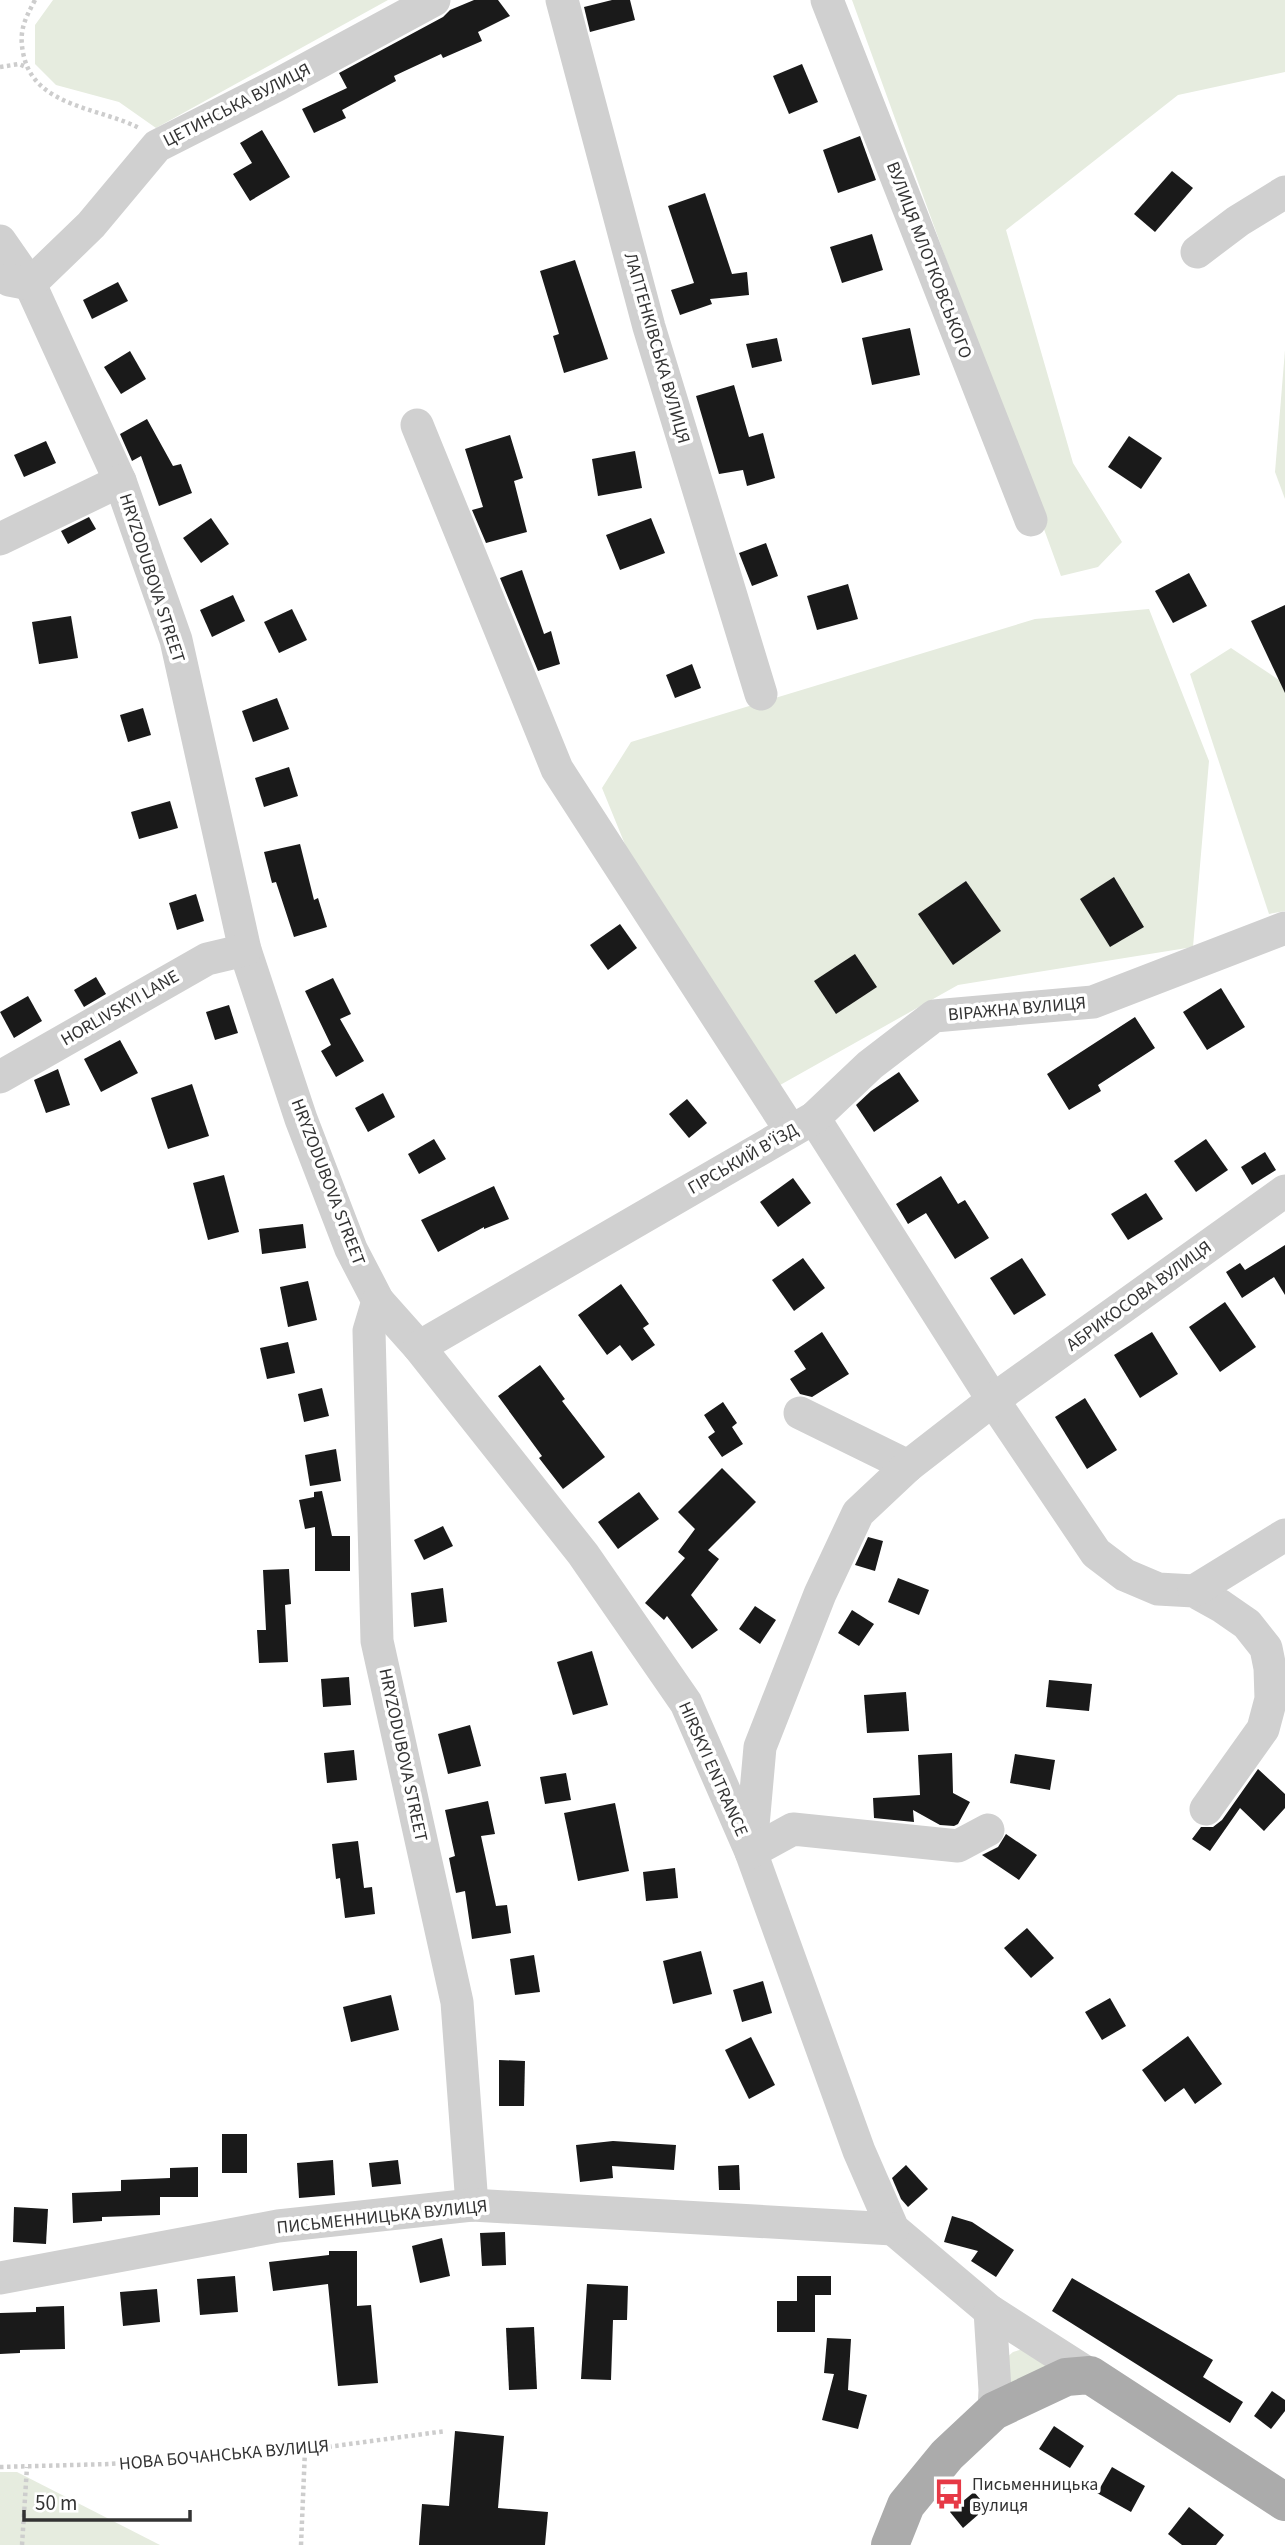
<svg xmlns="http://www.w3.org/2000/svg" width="1285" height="2545" font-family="'Source Sans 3',sans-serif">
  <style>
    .green { fill: #e6ecdf }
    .building { fill: #1a1a1a }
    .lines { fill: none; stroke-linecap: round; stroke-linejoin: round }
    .path { stroke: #cdcdcd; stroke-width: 4.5; stroke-dasharray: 3.5 3.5; stroke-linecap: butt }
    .minor { stroke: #d0d0d0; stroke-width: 33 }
    .major { stroke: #ababab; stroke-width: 38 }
    .labels { text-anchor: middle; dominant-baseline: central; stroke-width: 7; stroke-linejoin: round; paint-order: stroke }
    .street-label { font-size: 18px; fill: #333; stroke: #fff }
    .poi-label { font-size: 18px; fill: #333; stroke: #fff; text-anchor: start }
  </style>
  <rect width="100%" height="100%" fill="#fff"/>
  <g class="green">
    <path d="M53 0H388L156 128 119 102 56 85 35 64V25Z"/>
    <path d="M852 0H1285V72L1178 95 1006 230 1073 463 1122 542 1098 567 1061 576Z"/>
    <path d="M1285 350V499L1275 472Z"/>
    <path d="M1149 609 1209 761 1193 947 958 985 773 1089 664 940 602 788 631 742 1035 619Z"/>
    <path d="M1231 648 1285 684V911L1269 914 1190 674Z"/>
    <path d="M1023 2349 1049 2368 1007 2389 1006 2358 1013 2352Z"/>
    <path d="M0 2472H17L160 2545H0Z"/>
  </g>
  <g class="building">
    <path d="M474 0H498L510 16 478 32 482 41 443 58 441 54 394 76 396 81 342 110 346 118 314 133 302 109 347 88 339 73 443 17 450 10Z"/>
    <path d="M612 0H630L635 20 590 32 584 7Z"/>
    <path d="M802 64 818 102 789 114 773 76Z"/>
    <path d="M262 130 290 177 250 201 233 174 252 163 240 143Z"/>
    <path d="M860 136 876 180 838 193 823 150Z"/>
    <path d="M1172 171 1193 188 1155 232 1134 214Z"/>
    <path d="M705 193 732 274 747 272 749 295 710 299 712 304 680 315 671 290 694 283 668 206Z"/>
    <path d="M872 234 883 270 842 283 830 247Z"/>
    <path d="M575 260 608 359 564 373 553 336 559 334 540 271Z"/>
    <path d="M118 282 128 301 92 319 83 300Z"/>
    <path d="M910 328 920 375 872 385 862 338Z"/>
    <path d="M777 338 782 361 752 368 746 344Z"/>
    <path d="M130 351 146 379 121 394 104 367Z"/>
    <path d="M734 385 749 437 763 433 775 478 747 486 743 470 719 474 696 396Z"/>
    <path d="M147 419 173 466 181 464 192 493 159 506 141 456 132 461 120 434Z"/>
    <path d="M510 435 523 478 514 481 527 532 486 543 472 510 483 507 465 449Z"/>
    <path d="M1129 436 1162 458 1141 489 1108 467Z"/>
    <path d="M46 441 56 463 24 477 14 455Z"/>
    <path d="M635 451 642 488 598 496 592 459Z"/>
    <path d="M89 517 96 529 68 544 61 531Z"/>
    <path d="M211 518 229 544 201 563 183 538Z"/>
    <path d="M651 518 665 553 620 570 606 535Z"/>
    <path d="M766 543 778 576 752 586 739 553Z"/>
    <path d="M522 570 544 634 551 631 560 664 538 671 500 578Z"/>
    <path d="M1189 573 1207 606 1173 623 1155 591Z"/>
    <path d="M848 584 858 619 817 630 807 596Z"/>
    <path d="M233 595 245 621 212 637 200 610Z"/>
    <path d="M1285 605V693L1251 621Z"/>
    <path d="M292 609 307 640 279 653 264 622Z"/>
    <path d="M71 616 78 658 39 664 32 622Z"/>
    <path d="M692 664 701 688 675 698 666 675Z"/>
    <path d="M277 698 289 729 253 742 242 711Z"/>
    <path d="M143 708 151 735 128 742 120 715Z"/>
    <path d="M289 767 298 796 264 807 255 778Z"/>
    <path d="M170 801 178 828 139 839 131 812Z"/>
    <path d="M300 844 314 900 318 898 327 927 294 937 276 882 272 883 264 852Z"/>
    <path d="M1114 877 1144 927 1110 947 1080 899Z"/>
    <path d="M966 881 1001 931 953 965 918 914Z"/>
    <path d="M196 894 204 921 177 930 169 903Z"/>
    <path d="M620 924 637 948 608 970 590 945Z"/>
    <path d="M855 954 877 987 836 1014 814 981Z"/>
    <path d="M96 977 106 994 84 1007 74 990Z"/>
    <path d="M333 978 351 1014 340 1019 364 1061 336 1077 321 1051 331 1045 305 991Z"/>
    <path d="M1221 988 1245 1027 1207 1050 1183 1012Z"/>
    <path d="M28 996 42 1021 14 1038 0 1012Z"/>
    <path d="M229 1005 238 1033 215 1040 206 1012Z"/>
    <path d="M1135 1017 1155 1048 1098 1085 1101 1091 1069 1110 1047 1074Z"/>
    <path d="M120 1040 138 1073 101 1092 84 1059Z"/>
    <path d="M58 1069 70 1105 46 1113 34 1080Z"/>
    <path d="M899 1072 919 1101 874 1132 856 1105 871 1091Z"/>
    <path d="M192 1084 209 1136 168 1149 151 1098Z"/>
    <path d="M383 1093 395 1117 368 1132 355 1108Z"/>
    <path d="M687 1099 707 1123 689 1138 669 1114Z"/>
    <path d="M434 1139 446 1159 419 1174 408 1154Z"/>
    <path d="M1206 1139 1228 1170 1196 1192 1174 1161Z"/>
    <path d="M1265 1152 1276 1170 1252 1185 1241 1167Z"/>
    <path d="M224 1175 239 1232 208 1240 193 1183Z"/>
    <path d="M941 1176 958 1204 965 1200 989 1238 955 1259 926 1213 908 1224 896 1204Z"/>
    <path d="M793 1178 811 1203 778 1227 760 1202Z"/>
    <path d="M494 1186 509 1219 484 1229V1227L438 1252 421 1220Z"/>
    <path d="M1146 1193 1163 1219 1128 1240 1111 1214Z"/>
    <path d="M303 1224 306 1248 262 1254 259 1229Z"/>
    <path d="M1285 1245V1295L1274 1277 1242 1298 1226 1272 1240 1263 1245 1270Z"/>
    <path d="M803 1258 825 1288 794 1311 772 1280Z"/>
    <path d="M1022 1258 1046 1295 1014 1315 990 1278Z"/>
    <path d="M308 1281 317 1320 288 1327 280 1287Z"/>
    <path d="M621 1284 649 1324 643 1328 655 1345 632 1361 620 1345 607 1355 578 1315Z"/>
    <path d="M1225 1302 1256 1347 1220 1372 1189 1327Z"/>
    <path d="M822 1332 849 1374 812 1397 800 1394 790 1379 806 1369 794 1351Z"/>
    <path d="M1152 1332 1178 1374 1140 1398 1114 1355Z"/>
    <path d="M288 1342 295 1373 267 1379 260 1348Z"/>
    <path d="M540 1365 565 1399 562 1401 605 1457 563 1489 539 1458 542 1456 498 1396Z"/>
    <path d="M322 1388 329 1416 304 1422 298 1394Z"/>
    <path d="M1085 1398 1117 1450 1087 1469 1055 1417Z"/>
    <path d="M723 1402 737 1423 732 1427 743 1444 722 1457 708 1437 715 1432 704 1415Z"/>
    <path d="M336 1449 341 1481 310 1486 305 1455Z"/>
    <path d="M722 1468 756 1502 708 1550 719 1559 691 1595 718 1630 692 1649 667 1616 664 1620 645 1603 685 1558 678 1552 695 1529 678 1512Z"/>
    <path d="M322 1491 332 1536H350V1571H315V1527L305 1529 299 1500 314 1497V1492Z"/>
    <path d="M639 1492 659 1519 618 1549 598 1522Z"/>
    <path d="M443 1526 453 1546 424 1560 414 1540Z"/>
    <path d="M868 1537 883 1541 875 1571 855 1565Z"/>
    <path d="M289 1569 291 1604 285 1605 288 1662 259 1663 257 1630H266L263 1570Z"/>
    <path d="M898 1578 929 1590 919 1615 888 1602Z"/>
    <path d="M443 1588 447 1622 414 1627 411 1593Z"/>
    <path d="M755 1606 776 1620 760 1644 739 1629Z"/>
    <path d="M852 1610 874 1624 859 1646 838 1633Z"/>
    <path d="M592 1651 608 1705 573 1715 557 1662Z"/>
    <path d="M349 1677 351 1705 323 1707 321 1679Z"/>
    <path d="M1049 1680 1092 1684 1089 1711 1046 1707Z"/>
    <path d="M906 1692 909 1731 867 1733 864 1695Z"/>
    <path d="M470 1725 481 1766 448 1774 438 1734Z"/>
    <path d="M354 1750 357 1780 327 1783 324 1753Z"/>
    <path d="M952 1753 953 1793 970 1802 958 1824 954 1826 940 1825 913 1810 914 1822 874 1818 873 1798 920 1795 918 1755Z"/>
    <path d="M1015 1754 1055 1760 1050 1790 1010 1783Z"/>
    <path d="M1258 1769 1285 1794V1808L1264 1831 1240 1808 1210 1851 1192 1839 1201 1827H1213L1222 1820Z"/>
    <path d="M566 1773 571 1800 545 1804 540 1777Z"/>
    <path d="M488 1801 495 1834 481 1836 496 1906 507 1905 511 1933 472 1939 465 1891 456 1893 449 1858 455 1856 445 1810Z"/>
    <path d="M615 1803 629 1871 578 1881 564 1813Z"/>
    <path d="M1006 1834 1037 1855 1019 1880 982 1855 998 1847Z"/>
    <path d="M358 1841 364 1888 372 1887 375 1914 345 1918 340 1878 336 1879 332 1844Z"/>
    <path d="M675 1868 678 1898 646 1901 643 1872Z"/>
    <path d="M1027 1928 1054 1958 1031 1978 1004 1948Z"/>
    <path d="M701 1951 712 1994 673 2004 663 1961Z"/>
    <path d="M534 1955 540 1992 515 1995 510 1959Z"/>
    <path d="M763 1981 772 2013 742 2022 733 1990Z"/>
    <path d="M391 1995 399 2030 351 2042 343 2007Z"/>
    <path d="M1110 1998 1126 2026 1102 2040 1085 2012Z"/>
    <path d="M1188 2036 1222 2084 1195 2104 1184 2088 1165 2102 1142 2070Z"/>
    <path d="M751 2037 775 2085 749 2099 725 2050Z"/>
    <path d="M499 2060 525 2061 524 2106H499Z"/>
    <rect x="222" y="2134" width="25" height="39"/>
    <path d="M613 2141 676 2145 674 2170 612 2166 613 2178 580 2182 576 2145Z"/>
    <path d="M333 2160 335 2195 299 2198 297 2163Z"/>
    <path d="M398 2160 401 2184 372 2187 369 2163Z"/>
    <path d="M739 2165 740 2190H719L718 2166Z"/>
    <path d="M906 2165 928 2189 908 2207 901 2199 892 2178Z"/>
    <path d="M198 2167V2197H160V2215L102 2217V2221L73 2223 72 2193 121 2191V2180L170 2178V2168Z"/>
    <path d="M14 2207 48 2209 46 2244 13 2242Z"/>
    <path d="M952 2216 972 2222 1014 2250 996 2277 971 2261 978 2251 944 2242Z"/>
    <path d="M505 2232 506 2265 482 2266 480 2233Z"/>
    <path d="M442 2238 450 2276 420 2283 412 2246Z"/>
    <path d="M329 2251H357V2306L371 2305 378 2383 338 2386 328 2284 273 2291 269 2262 329 2255Z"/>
    <path d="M235 2276 238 2312 200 2315 197 2279Z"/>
    <path d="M797 2276H831V2295H815V2332H777V2301H797Z"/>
    <path d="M1072 2278 1213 2360 1203 2377 1243 2402 1230 2423 1052 2311Z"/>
    <path d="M587 2284 628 2286 627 2320H613L611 2380 581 2379Z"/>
    <path d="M157 2289 160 2322 123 2326 120 2292Z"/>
    <path d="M64 2306 65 2349 20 2350V2353L0 2354V2313L36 2312V2307Z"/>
    <path d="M534 2327 537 2389 509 2390 506 2328Z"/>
    <path d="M827 2338 851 2339 848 2390 867 2395 858 2429 822 2420 834 2374 824 2373Z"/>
    <path d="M1272 2391 1285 2400V2411L1271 2429 1254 2416Z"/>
    <path d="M1054 2426 1084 2446 1070 2468 1039 2449Z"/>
    <path d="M455 2431 504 2436 498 2508 548 2512 545 2545H419L422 2504 449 2506Z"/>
    <path d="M1112 2467 1145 2486 1131 2512 1097 2493Z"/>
    <path d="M974 2492 987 2507 963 2528 950 2512Z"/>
    <path d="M1189 2507 1224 2535 1216 2545H1182L1168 2534Z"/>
  </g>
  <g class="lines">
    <g class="path">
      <path d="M35 0C24 21 18 32 24 57 36 107 101 108 139 128"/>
      <path d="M0 67 19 64 26 67"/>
      <path d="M0 2467 110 2464 305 2450 446 2431"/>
      <path d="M22 2545 27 2467"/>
      <path d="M301 2545 305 2450"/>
    </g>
    <g class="minor">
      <path d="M562 0 649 327 761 694"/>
      <path d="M827 0 1031 520"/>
      <path d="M0 241 30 284 120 481 176 640 245 950 301 1119 351 1249 378 1301 419 1347 583 1554 686 1703 751 1852 859 2151 893 2229 990 2311 1090 2375"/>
      <path d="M1197 252 1238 221 1285 192"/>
      <path d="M9 280 30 284 91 225 157 146 277 85 434 0"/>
      <path d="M417 425 557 769 791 1131"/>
      <path d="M0 539 120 481"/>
      <path d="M0 1077 207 959 245 950"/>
      <path d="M814 1118 993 1400 1096 1553 1125 1575 1158 1589 1194 1591 1221 1606 1247 1624 1266 1648 1270 1668 1271 1699 1263 1729 1206 1809"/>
      <path d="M378 1301 369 1331 377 1641 457 2002 472 2205"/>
      <path d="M419 1347 814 1118 870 1065 934 1016 1093 1002 1285 928"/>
      <path d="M800 1413 908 1466"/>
      <path d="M1194 1591 1285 1535"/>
      <path d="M751 1848 760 1747 820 1594 858 1513 908 1466 993 1400 1285 1191"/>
      <path d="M751 1852 793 1829 958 1846 988 1830"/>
      <path d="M0 2278 278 2226 472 2205 893 2229"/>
      <path d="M990 2311 995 2390 994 2411"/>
    </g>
    <path class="major" d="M890 2545 906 2505 947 2455 994 2411 1066 2377 1090 2375 1285 2502"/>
  </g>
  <defs>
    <g id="bus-bare" transform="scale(2.415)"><path d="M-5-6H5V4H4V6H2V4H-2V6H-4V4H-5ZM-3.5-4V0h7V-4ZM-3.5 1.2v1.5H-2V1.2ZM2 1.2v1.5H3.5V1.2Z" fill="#e63946" stroke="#fff" stroke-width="2.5" paint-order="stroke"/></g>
  </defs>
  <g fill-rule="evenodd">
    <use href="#bus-bare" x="949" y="2494"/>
  </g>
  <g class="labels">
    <g class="street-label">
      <text transform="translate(237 105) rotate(-27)">ЦЕТИНСЬКА ВУЛИЦЯ</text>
      <text transform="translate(929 260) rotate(69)">ВУЛИЦЯ МЛОТКОВСЬКОГО</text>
      <text transform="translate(657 348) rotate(74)">ЛАПТЕНКІВСЬКА ВУЛИЦЯ</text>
      <text transform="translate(152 578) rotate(72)">HRYZODUBOVA STREET</text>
      <text transform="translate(120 1008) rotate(-30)">HORLIVSKYI LANE</text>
      <text transform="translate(1017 1009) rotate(-5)">ВІРАЖНА ВУЛИЦЯ</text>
      <text transform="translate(743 1159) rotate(-30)">ГІРСЬКИЙ В'ЇЗД</text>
      <text transform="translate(328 1182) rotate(69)">HRYZODUBOVA STREET</text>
      <text transform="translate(1139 1296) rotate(-36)">АБРИКОСОВА ВУЛИЦЯ</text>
      <text transform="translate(403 1755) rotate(78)">HRYZODUBOVA STREET</text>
      <text transform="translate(713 1769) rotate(66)">HIRSKYI ENTRANCE</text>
      <text transform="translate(382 2217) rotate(-6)">ПИСЬМЕННИЦЬКА ВУЛИЦЯ</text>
      <text transform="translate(224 2455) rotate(-5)">НОВА БОЧАНСЬКА ВУЛИЦЯ</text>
    </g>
    <g class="poi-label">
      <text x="972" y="2484">Письменницька<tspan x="972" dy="21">вулиця</tspan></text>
    </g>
  </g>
  <path d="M24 2510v10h166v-10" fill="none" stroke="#333333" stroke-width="3.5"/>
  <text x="35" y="2510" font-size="21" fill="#333333" stroke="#ffffff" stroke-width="5" paint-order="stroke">50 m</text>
</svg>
